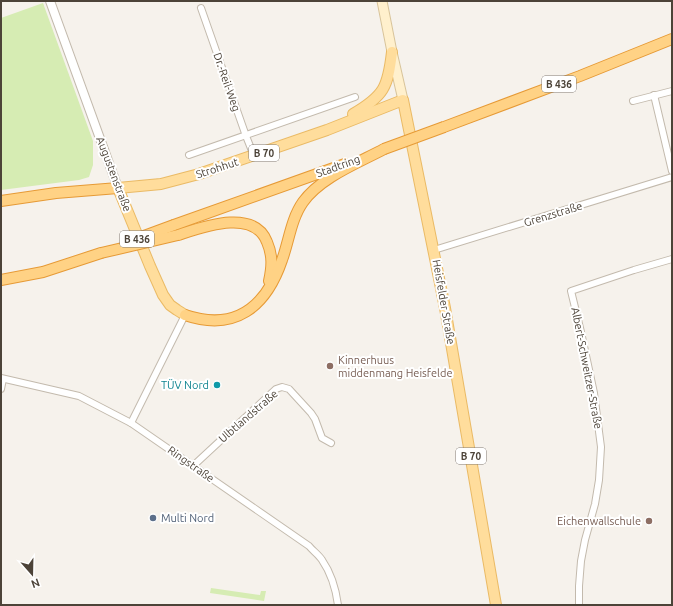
<svg xmlns="http://www.w3.org/2000/svg" width="673" height="606" font-family="Ubuntu,sans-serif">
  <style>
    .green { fill: #d6ecb3 }
    .lines { fill: none; stroke-linecap: round; stroke-linejoin: round }
    .minor-casing { stroke: #c3baad; stroke-width: 8 }
    .tertiary-casing { stroke: #c3baad; stroke-width: 10 }
    .secondary-casing { stroke: #d8c49a; stroke-width: 11 }
    .primary-casing { stroke: #eaba65; stroke-width: 12 }
    .trunk-casing { stroke: #e69a36; stroke-width: 12 }
    .minor { stroke: #fff; stroke-width: 6 }
    .tertiary { stroke: #fff; stroke-width: 8 }
    .secondary { stroke: #fff0cd; stroke-width: 9 }
    .primary { stroke: #ffdd9c; stroke-width: 10 }
    .trunk { stroke: #ffd285; stroke-width: 10 }
    .trunk-bridge-casing { stroke: #e69a36; stroke-width: 12; stroke-linecap: butt }
    .trunk-bridge { stroke: #ffd285; stroke-width: 10 }
    .education-dot { fill: #8d6e63; stroke: #fff; stroke-width: 1.5 }
    .culture-dot { fill: #0f9aa8; stroke: #fff; stroke-width: 1.5 }
    .service-dot { fill: #5c6f8a; stroke: #fff; stroke-width: 1.5 }
    .labels { text-anchor: middle; dominant-baseline: central; stroke-width: 4; stroke-linejoin: round; paint-order: stroke }
    .shield { fill: #fff; stroke: #827b74; stroke-width: 1 }
    .shield-label { font-size: 10px; font-weight: bold; fill: #4c4338 }
    .street-label { font-size: 11px; fill: #4c4338; stroke: #fff }
    .education-label { font-size: 11px; fill: #785e54; stroke: #fff; text-anchor: start }
    .culture-label { font-size: 11px; fill: #0d838f; stroke: #fff; text-anchor: end }
    .service-label { font-size: 11px; fill: #4e5e75; stroke: #fff; text-anchor: start }
  </style>
  <rect width="100%" height="100%" fill="#f6f2ec"/>
  <g class="green">
    <path d="M43 3 93 141V165L89 177 79 180 1 190V18Z"/>
    <path d="M211 588 260 595 261 591H266L264 601 210 593Z"/>
  </g>
  <g class="lines">
    <g class="minor-casing">
      <g id="minor">
        <path d="M201 8 246 136 254 156"/>
        <path d="M654 95 672 171"/>
        <path d="M633 101 672 91"/>
        <path d="M189 155 355 97"/>
        <path d="M434 250 672 177"/>
        <path d="M1 378 79 396 131 423 309 546C313 551 319 555 322 560 331 573 336 590 338 605"/>
        <path d="M1 389 3 379"/>
        <path d="M131 423 185 315"/>
        <path d="M193 466 276 389 282 387 289 389 311 413 315 419 322 438 331 443"/>
        <path d="M579 605V586L581 561 585 540 595 504 599 480 601 447 594 393 581 332 571 291 634 270 672 259"/>
      </g>
    </g>
    <g class="tertiary-casing">
      <path id="tertiary" d="M50 1 118 188"/>
    </g>
    <g class="secondary-casing">
      <path id="secondary" d="M382 1 392 52 403 100"/>
    </g>
    <g class="primary-casing">
      <g id="primary">
        <path d="M353 114C384 96 388 87 392 52"/>
        <path d="M185 315 177 310 170 305 163 295 150 266 118 188 161 184 199 174 327 130 403 100 445 308 496 605"/>
      </g>
    </g>
    <g class="trunk-casing">
      <g id="trunk">
        <path d="M444 127 580 76 672 39"/>
        <path d="M1 201 56 193 118 188"/>
        <path d="M174 225 345 164"/>
        <path d="M178 235C203 227 254 208 267 242 273 256 272 267 269 281"/>
        <path d="M1 280 43 272 101 253"/>
        <path d="M185 315C235 332 266 307 282 260 289 241 291 219 303 202 321 177 358 163 384 149"/>
      </g>
    </g>
    <use href="#minor" class="minor"/>
    <use href="#tertiary" class="tertiary"/>
    <use href="#secondary" class="secondary"/>
    <use href="#primary" class="primary"/>
    <use href="#trunk" class="trunk"/>
    <g class="trunk-bridge-casing">
      <g id="trunk-bridge">
        <path d="M384 149 444 127"/>
        <path d="M136 239 174 225"/>
        <path d="M101 253 178 235"/>
      </g>
    </g>
    <use href="#trunk-bridge" class="trunk-bridge"/>
  </g>
  <g class="education-dot">
    <circle cx="330" cy="366" r="4"/>
    <circle cx="649" cy="521" r="4"/>
  </g>
  <circle class="culture-dot" cx="217" cy="385" r="4"/>
  <circle class="service-dot" cx="153" cy="518" r="4"/>
  <g class="labels">
    <g class="shield">
      <rect x="542" y="76" width="34" height="16" rx="3"/>
      <rect x="249" y="145" width="30" height="16" rx="3"/>
      <rect x="120" y="231" width="34" height="16" rx="3"/>
      <rect x="456" y="448" width="30" height="16" rx="3"/>
    </g>
    <g class="shield-label">
      <text x="559" y="84">B 436</text>
      <text x="264" y="153">B 70</text>
      <text x="137" y="239">B 436</text>
      <text x="471" y="456">B 70</text>
    </g>
    <g class="street-label">
      <text transform="translate(227 82) rotate(71)">Dr.-Reil-Weg</text>
      <text transform="translate(338 166) rotate(-20)">Stadtring</text>
      <text transform="translate(217 168) rotate(-18)">Strohhut</text>
      <text transform="translate(114 174) rotate(69)">Augustenstraße</text>
      <text transform="translate(553 214) rotate(-17)">Grenzstraße</text>
      <text transform="translate(444 302) rotate(80)">Heisfelder Straße</text>
      <text transform="translate(587 368) rotate(79)">Albert-Schweitzer-Straße</text>
      <text transform="translate(248 416) rotate(-41)">Ulbtlandstraße</text>
      <text transform="translate(191 464) rotate(35)">Ringstraße</text>
    </g>
    <g class="education-label">
      <text x="338" y="360">Kinnerhuus<tspan x="338" dy="13">middenmang Heisfelde</tspan></text>
      <text x="641" y="521" text-anchor="end">Eichenwallschule</text>
    </g>
    <g class="culture-label">
      <text x="209" y="385">TÜV Nord</text>
    </g>
    <g class="service-label">
      <text x="161" y="518">Multi Nord</text>
    </g>
  </g>
  <rect width="673" height="606" fill="none" stroke="#4c4338" stroke-width="4"/>
  <g transform="translate(32 574) rotate(160)" stroke="#ffffff" stroke-width="3" paint-order="stroke">
  <path d="M0-3L7 15L0 10L-7 15Z" fill="#4c4338"/>
  <text y="-6" font-size="11" font-weight="bold" text-anchor="middle" fill="#4c4338">N</text>
  </g>
</svg>
